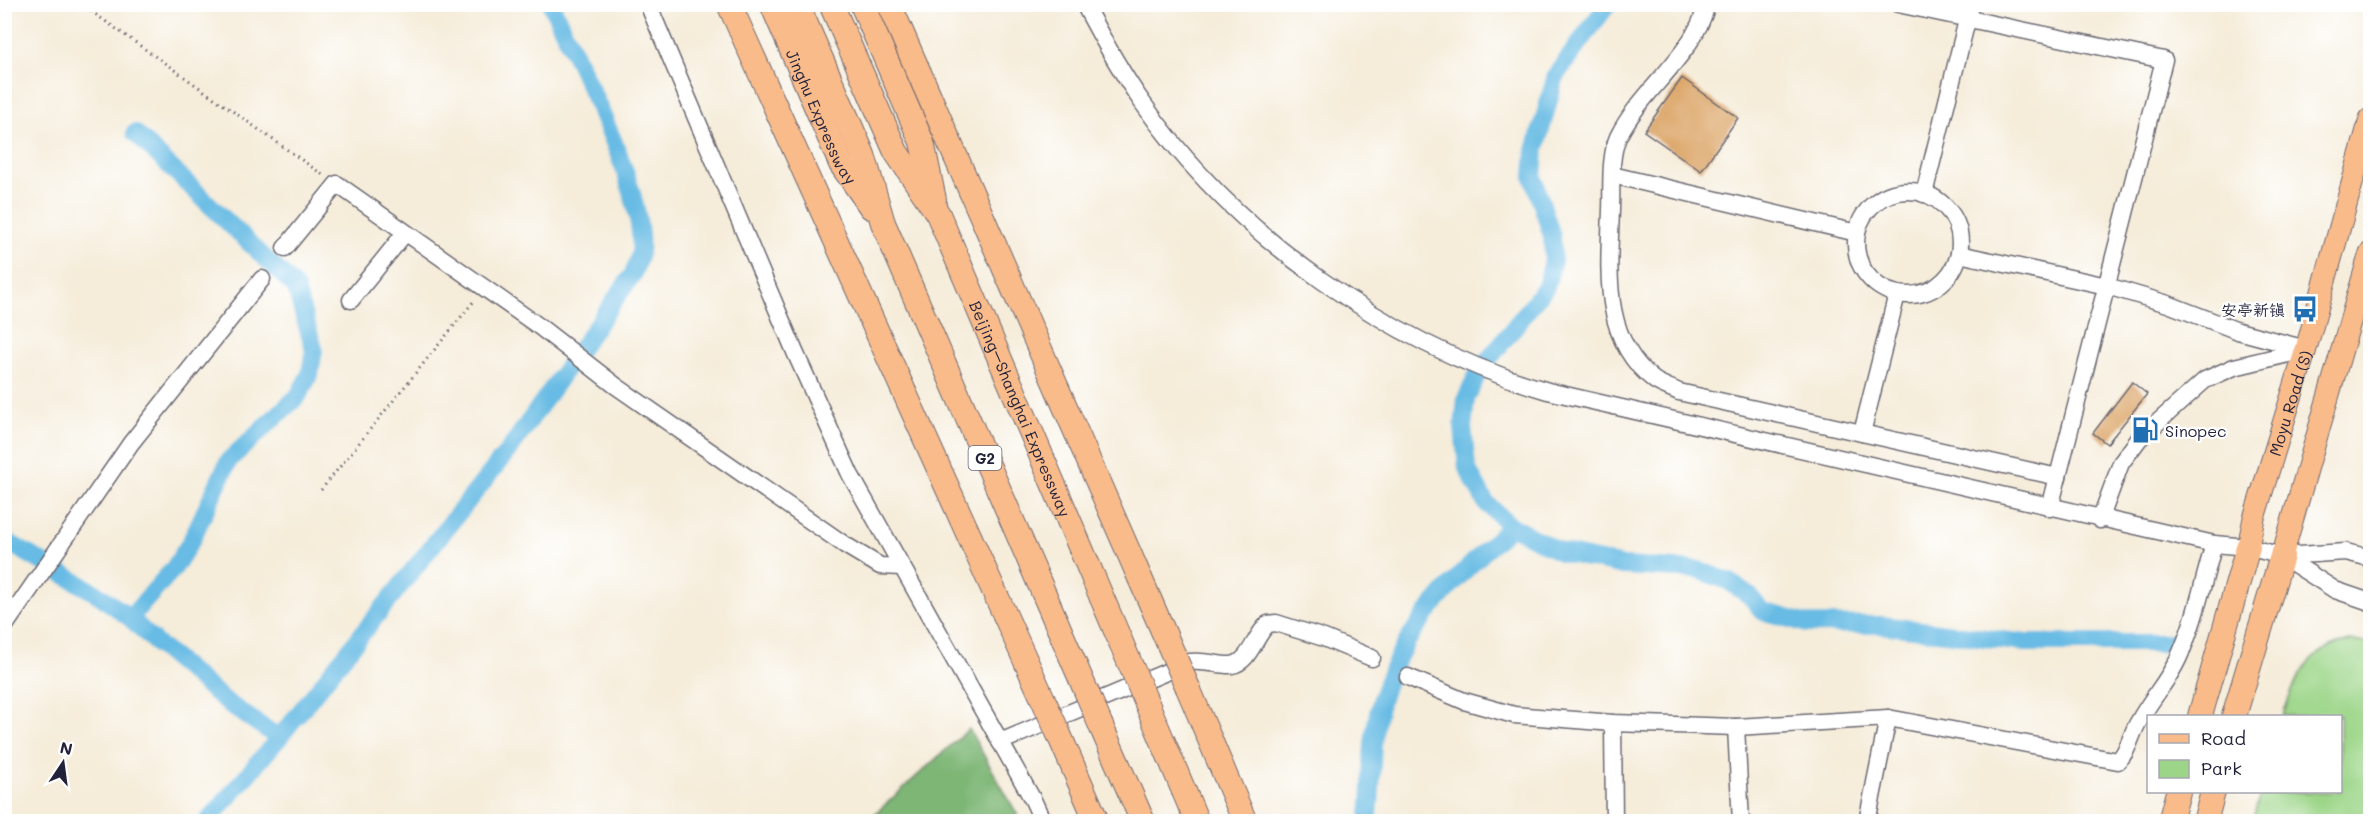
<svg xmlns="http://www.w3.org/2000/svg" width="2375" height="826" font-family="Mali,'LXGW WenKai TC',sans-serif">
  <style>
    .green { fill: #9cd588; stroke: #5f7c62; stroke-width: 1.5 }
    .forest { fill: #7db674; stroke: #506c58; stroke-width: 1.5 }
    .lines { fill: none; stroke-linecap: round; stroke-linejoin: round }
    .canal { stroke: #68bbe4; stroke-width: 18 }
    .building { fill: #daa160 }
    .minor-casing { stroke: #6c6972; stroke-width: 19 }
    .major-casing { stroke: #6c6972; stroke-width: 23 }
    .highway-casing { stroke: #6c6972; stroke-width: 26 }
    .path { stroke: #6c6972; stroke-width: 3; stroke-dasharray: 1.5 4.5; stroke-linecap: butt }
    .minor { stroke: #fff; stroke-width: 16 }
    .major { stroke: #fabb8b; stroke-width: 21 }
    .highway { stroke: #fabb8b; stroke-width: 24 }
    .highway-bridge-casing { stroke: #6c6972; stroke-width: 26; stroke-linecap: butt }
    .highway-bridge { stroke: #fabb8b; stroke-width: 24 }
    .labels { text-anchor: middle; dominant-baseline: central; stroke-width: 4.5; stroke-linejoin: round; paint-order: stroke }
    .shield { fill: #fff; stroke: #646476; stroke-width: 1.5 }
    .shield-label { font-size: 15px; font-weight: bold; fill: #22223b }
    .street-label { font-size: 16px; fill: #22223b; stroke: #fff }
    .poi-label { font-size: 16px; fill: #22223b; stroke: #fff; text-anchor: end }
  </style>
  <rect width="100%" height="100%" fill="#fff"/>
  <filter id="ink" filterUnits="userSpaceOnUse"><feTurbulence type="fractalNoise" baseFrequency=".0167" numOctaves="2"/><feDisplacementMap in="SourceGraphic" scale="12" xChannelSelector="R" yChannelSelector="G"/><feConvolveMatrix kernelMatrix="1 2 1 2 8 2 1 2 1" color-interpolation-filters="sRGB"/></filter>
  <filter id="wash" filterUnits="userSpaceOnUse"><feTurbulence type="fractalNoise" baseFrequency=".008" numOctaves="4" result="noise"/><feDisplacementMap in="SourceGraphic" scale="24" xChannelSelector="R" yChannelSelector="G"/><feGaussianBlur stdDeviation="1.35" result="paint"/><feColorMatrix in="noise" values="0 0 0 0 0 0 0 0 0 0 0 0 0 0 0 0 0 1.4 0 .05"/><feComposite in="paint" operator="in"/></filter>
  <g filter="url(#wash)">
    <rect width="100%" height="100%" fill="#f5ecd9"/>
    <path class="green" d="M2349 641 2370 643V821H2252L2261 792H2340V716H2283C2294 680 2307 649 2349 641Z"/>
    <path class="forest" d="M969 729 1021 821H867Z"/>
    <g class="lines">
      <g class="canal">
        <path d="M1608 4 1556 75 1535 151 1533 177 1552 236 1553 261 1546 287 1478 373 1466 399 1463 427 1467 468 1486 503 1511 526 1560 552 1623 566 1698 570 1728 581 1750 596 1762 611 1808 624 1881 625 2026 643H2172"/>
        <path d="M4 540 99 595 130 618 157 644 229 704 279 738"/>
        <path d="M130 618 174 568 191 541 229 460 298 396 310 374 314 349 295 287 135 133"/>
        <path d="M207 822 279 738 511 447 633 274C635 267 639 260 640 252 647 192 577 63 551 4"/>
        <path d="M1368 822C1372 796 1371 770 1373 744 1383 644 1443 591 1511 526"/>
      </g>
    </g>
    <g id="blocks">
      <g class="building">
        <path d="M1682 78 1738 118 1701 171 1644 131Z"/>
        <path d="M2132 382 2147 394 2107 444 2093 433Z"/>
      </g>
    </g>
  </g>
  <g filter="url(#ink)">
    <use href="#blocks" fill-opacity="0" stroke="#6c6972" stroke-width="1.5"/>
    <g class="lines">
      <g class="minor-casing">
        <g id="minor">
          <path d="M648 4 795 352 850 474 1033 800 1043 822"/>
          <path d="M1084 4C1102 38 1120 71 1142 102 1235 236 1391 346 1548 391L2214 544 2248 547 2282 556 2346 552 2370 558"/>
          <path d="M1707 4C1694 56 1641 90 1618 137 1609 158 1612 188 1611 210 1609 270 1601 339 1654 380 1661 385 1671 388 1679 392L2058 477"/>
          <path d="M1898 4 2164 60 2050 508"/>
          <path d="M1612 175 1857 233"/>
          <circle cx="1908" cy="243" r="52"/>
          <path d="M1924 194 1971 4"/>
          <path d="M285 248 337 184 540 327 616 386 845 545 880 566 902 567"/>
          <path d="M1959 254 2107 286 2168 304 2238 331 2306 349"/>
          <path d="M351 300 405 233"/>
          <path d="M1862 433 1897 294"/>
          <path d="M2100 520 2121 463 2139 439 2205 380 2234 367 2305 350"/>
          <path d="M2282 556 2335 590 2370 602"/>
          <path d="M4 627 131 443 262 279"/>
          <path d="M1408 677 1464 701 1514 715 1613 723 1736 727 1888 718 2118 761C2129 751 2131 733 2139 721 2151 699 2168 681 2178 659 2195 623 2203 581 2214 544"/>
          <path d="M1613 723 1614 822"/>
          <path d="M1736 727 1741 822"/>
          <path d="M1000 742 1190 662C1206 660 1219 666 1232 665 1250 662 1255 635 1268 624L1276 623 1324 638 1372 658"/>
          <path d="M1867 822 1888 718"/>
        </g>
      </g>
      <g class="major-casing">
        <g id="major">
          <path id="s1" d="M2248 547 2254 518 2306 349 2370 119"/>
          <path d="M2282 556 2370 253"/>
        </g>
      </g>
      <g class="highway-casing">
        <g id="highway">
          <path d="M729 4 1004 613"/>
          <path id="s2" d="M772 4 841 164 871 207"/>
          <path d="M797 4 863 155 883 223 1087 693"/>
          <path id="s3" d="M831 4 896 152 938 214 1134 673"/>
          <path d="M862 4 922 142 934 200"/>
          <path d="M1188 688 1245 822"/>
          <path d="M1148 706 1197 822"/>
          <path d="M2200 716 2248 547"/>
          <path d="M2234 716 2282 556"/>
          <path d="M1101 726 1143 822"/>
          <path d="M1057 730 1097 822"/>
          <path d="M2170 822 2178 792"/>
          <path d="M2205 822 2213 792"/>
        </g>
      </g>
      <g class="path">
        <path d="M81 4 323 175"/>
        <path d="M321 490 474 301"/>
      </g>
      <use href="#minor" class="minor"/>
      <use href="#major" class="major"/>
      <use href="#highway" class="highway"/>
      <g class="highway-bridge-casing">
        <g id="highway-bridge">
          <path d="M889 4 1188 688"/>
          <path d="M1004 613 1057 730"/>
          <path d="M1134 673 1148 706"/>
          <path d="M1087 693 1101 726"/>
        </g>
      </g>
      <use href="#highway-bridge" class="highway-bridge"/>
    </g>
  </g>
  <defs>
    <g id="bus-bare" transform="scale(2.07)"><path d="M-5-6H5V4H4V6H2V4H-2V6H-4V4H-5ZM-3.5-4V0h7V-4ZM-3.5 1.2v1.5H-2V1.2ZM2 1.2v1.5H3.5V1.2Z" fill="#1f6fb2" stroke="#fff" stroke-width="2.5" paint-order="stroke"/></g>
    <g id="fuel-bare" transform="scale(2.07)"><path d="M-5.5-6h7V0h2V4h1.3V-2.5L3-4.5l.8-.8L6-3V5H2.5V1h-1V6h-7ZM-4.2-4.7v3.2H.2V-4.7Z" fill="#1f6fb2" stroke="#fff" stroke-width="2.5" paint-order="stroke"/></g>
  </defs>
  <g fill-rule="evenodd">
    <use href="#bus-bare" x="2305" y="309"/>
    <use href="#fuel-bare" x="2145" y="430"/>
  </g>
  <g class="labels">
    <rect class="shield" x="968.5" y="446" width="33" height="24" rx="4.5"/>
    <g class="shield-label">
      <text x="985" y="458">G2</text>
    </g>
    <g class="street-label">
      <text stroke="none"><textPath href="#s2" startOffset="123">Jinghu Expressway</textPath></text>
      <text stroke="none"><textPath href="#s1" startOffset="150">Moyu Road (S)</textPath></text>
      <text stroke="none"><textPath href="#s3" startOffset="448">Beijing–Shanghai Expressway</textPath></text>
    </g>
    <g class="poi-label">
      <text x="2285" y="309">安亭新镇</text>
      <text x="2165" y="430" text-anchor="start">Sinopec</text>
    </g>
  </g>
  <rect width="2375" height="826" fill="none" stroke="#fff" stroke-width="24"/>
  <rect x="2147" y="715" width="195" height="78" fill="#ffffff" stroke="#a7a7b1" stroke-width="1.5"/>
  <rect x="2159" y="734" width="30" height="9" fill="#fabb8b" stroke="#a7a7b1" stroke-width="1.5"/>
  <text x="2201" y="745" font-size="18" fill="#22223b">Road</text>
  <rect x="2159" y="760" width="30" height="18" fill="#9cd588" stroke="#a7a7b1" stroke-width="1.5"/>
  <text x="2201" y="775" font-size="18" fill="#22223b">Park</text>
  <g transform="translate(63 763) rotate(13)" stroke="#ffffff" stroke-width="4.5" paint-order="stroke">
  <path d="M0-4.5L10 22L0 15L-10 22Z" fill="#22223b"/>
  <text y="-9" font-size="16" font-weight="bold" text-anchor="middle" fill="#22223b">N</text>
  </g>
</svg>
